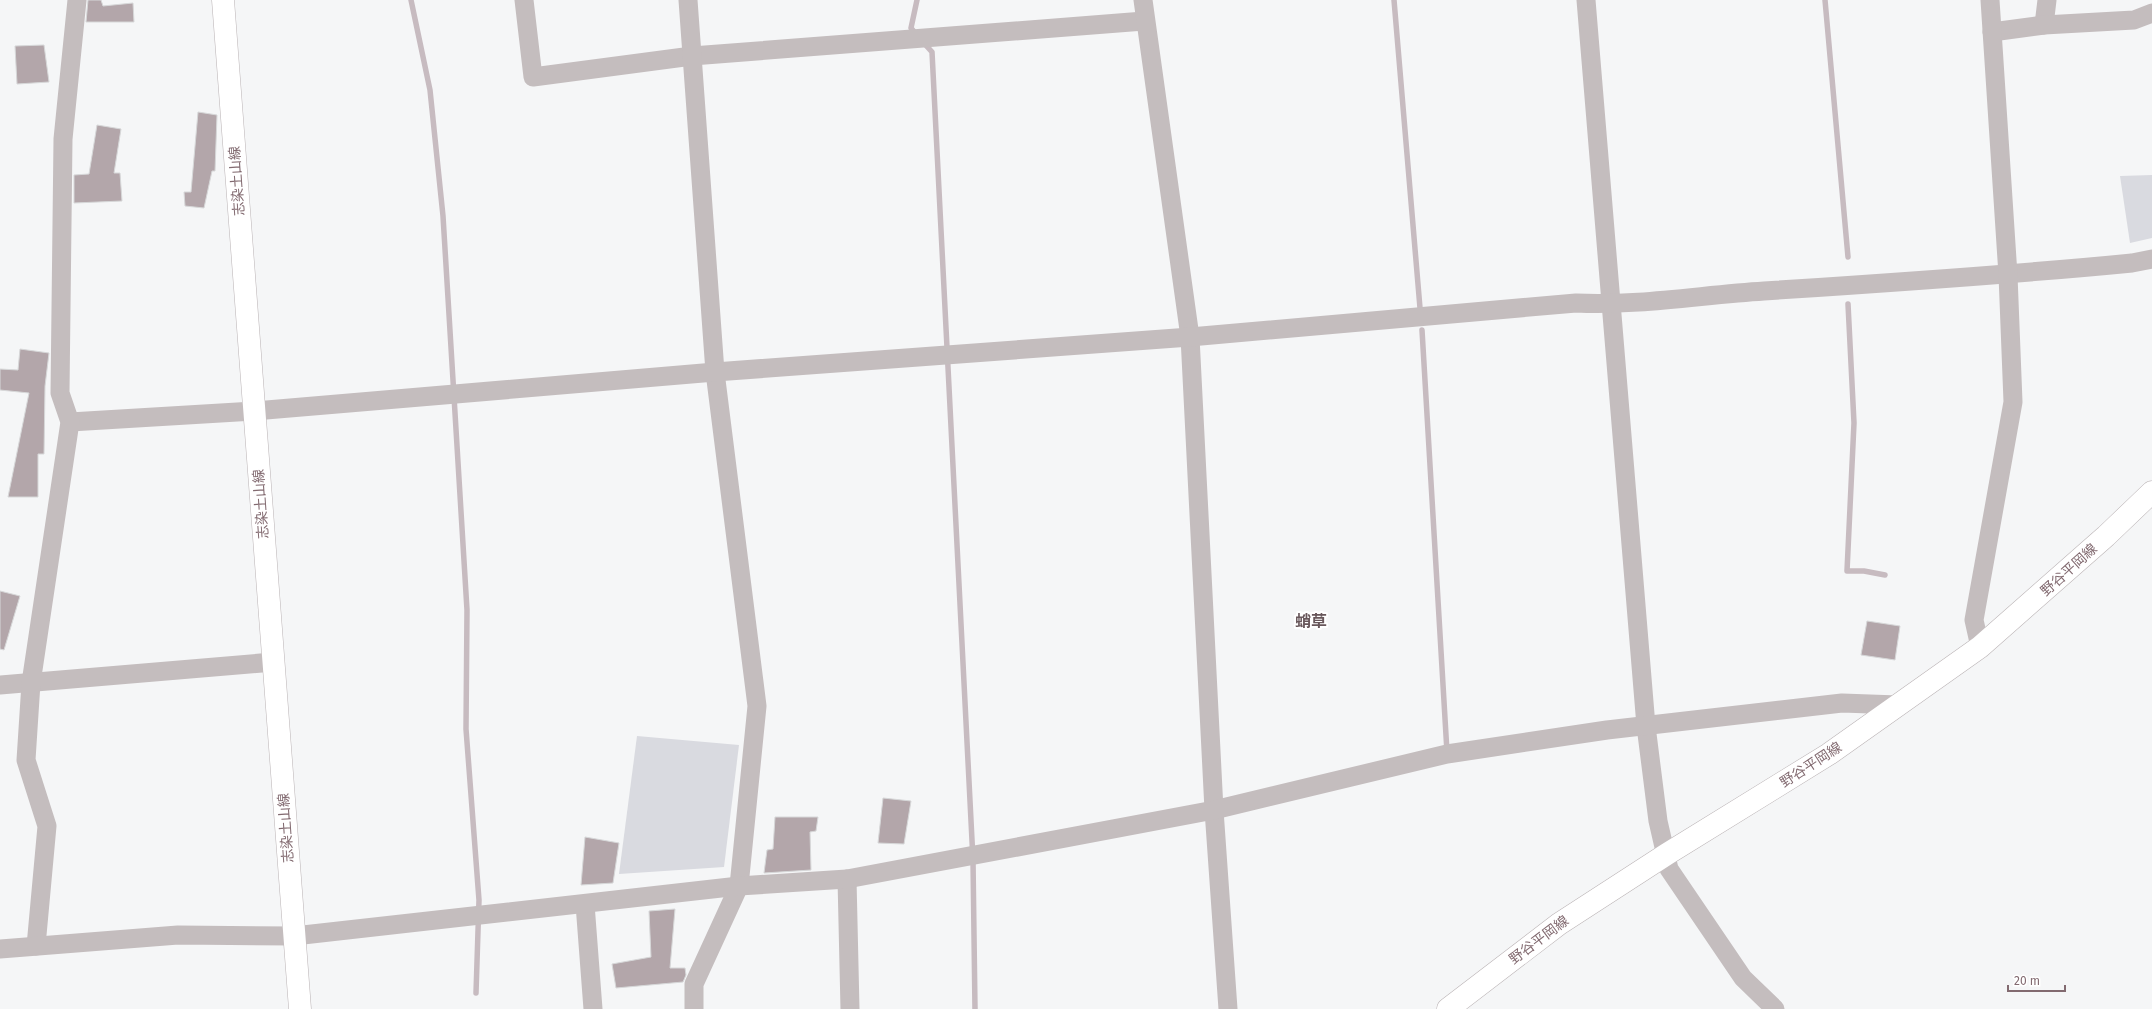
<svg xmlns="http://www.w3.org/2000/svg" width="2152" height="1009" font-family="'Fira Sans','Noto Sans JP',sans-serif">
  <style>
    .green { fill: #d9dae0 }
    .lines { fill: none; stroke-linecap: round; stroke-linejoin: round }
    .stream { stroke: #c7bbc0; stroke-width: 5.5 }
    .building { fill: #b3a6aa; stroke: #d7d8d9 }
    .major-casing { stroke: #bab3b5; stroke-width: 23 }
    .minor { stroke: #c4bdbe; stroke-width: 19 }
    .major { stroke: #fff; stroke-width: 22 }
    .labels { text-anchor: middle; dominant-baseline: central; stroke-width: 4; stroke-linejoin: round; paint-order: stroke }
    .street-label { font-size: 14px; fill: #826a70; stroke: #fff }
    .quarter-label { font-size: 16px; font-weight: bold; fill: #68575b; stroke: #fff }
  </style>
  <rect width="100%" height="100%" fill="#f5f6f7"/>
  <g class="green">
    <path d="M2152 175V238L2130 243 2120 176Z"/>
    <path d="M637 736 739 745 724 867 619 874Z"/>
  </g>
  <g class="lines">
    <g class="stream">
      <path d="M411 0 430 90 443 216 467 610 466 729 479 900 476 993"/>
      <path d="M1394 0 1420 308"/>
      <path d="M1825 0 1848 257"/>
      <path d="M916 34 911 28 917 0"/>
      <path d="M923 42 932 52 973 860 975 1009"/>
      <path d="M1848 304 1854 423 1847 571H1864L1885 575"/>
      <path d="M1422 330 1447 752"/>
    </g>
  </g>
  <g class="building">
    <path d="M88 0H101L103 6 133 3 134 22H86Z"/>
    <path d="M44 45 49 82 17 84 15 46Z"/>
    <path d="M198 112 217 115 215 171H212L204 208 185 206 184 192H191Z"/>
    <path d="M97 125 121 129 114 173H120L122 201 74 203V175L89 174Z"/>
    <path d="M20 349 49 353 45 386 44 454H38V497H8L29 393 0 390V369L18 370Z"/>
    <path d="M0 591 20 596 4 650 0 649Z"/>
    <path d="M1867 621 1900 626 1895 660 1861 655Z"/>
    <path d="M883 798 911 801 904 844 878 843Z"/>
    <path d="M775 817H818L816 831 810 832 811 870 764 873 767 850 773 849Z"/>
    <path d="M585 837 619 843 613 883 581 885Z"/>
    <path d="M675 909 670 968H685L686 975 683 982 616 988 612 964 651 957 649 911Z"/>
  </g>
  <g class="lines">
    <g class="major-casing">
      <g id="major">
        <path d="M223 0 300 1009"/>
        <path d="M1448 1009 1559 924 1667 854 1829 754 1980 647 2106 536 2152 492"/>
      </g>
    </g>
    <g class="minor">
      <path d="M524 0 533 77 692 56 1144 21"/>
      <path d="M688 0 715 372 757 706 739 886 694 984V1009"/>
      <path d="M1143 0 1190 337 1214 810 1228 1009"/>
      <path d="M1586 0 1646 726 1658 821 1669 869 1743 978 1775 1009"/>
      <path d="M2044 25 2047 0"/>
      <path d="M1992 32 2044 25 2134 20 2152 13"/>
      <path d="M70 422 254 411 715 372 1190 337 1576 303C1639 306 1701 295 1764 291 1887 283 2010 275 2132 263L2152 259"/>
      <path d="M1980 647 1974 620 2013 402 2008 275 1990 0"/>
      <path d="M0 685 273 662"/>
      <path d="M847 879 850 1009"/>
      <path d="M585 904 593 1009"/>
      <path d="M36 946 47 826 26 760 31 683 70 422 60 393 63 139 77 0"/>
      <path d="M0 949 178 935 294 936 739 886 847 879 1214 810 1447 754 1607 730 1842 703 1898 705"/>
    </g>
    <use href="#major" class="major"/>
  </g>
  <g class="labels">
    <g class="street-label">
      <text transform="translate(237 181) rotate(-94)">志染土山線</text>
      <text transform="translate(261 504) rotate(-94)">志染土山線</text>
      <text transform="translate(2069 570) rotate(-42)">野谷平岡線</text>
      <text transform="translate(1811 765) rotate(-33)">野谷平岡線</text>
      <text transform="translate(286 828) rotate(-94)">志染土山線</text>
      <text transform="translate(1539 940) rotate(-37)">野谷平岡線</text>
    </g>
    <g class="quarter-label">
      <text x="1311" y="621">蛸草</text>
    </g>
  </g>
  <path d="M2008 985v6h57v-6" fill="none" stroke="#826a70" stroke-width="2"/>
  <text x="2014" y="985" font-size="12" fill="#826a70" stroke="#ffffff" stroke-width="3" paint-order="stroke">20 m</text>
</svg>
